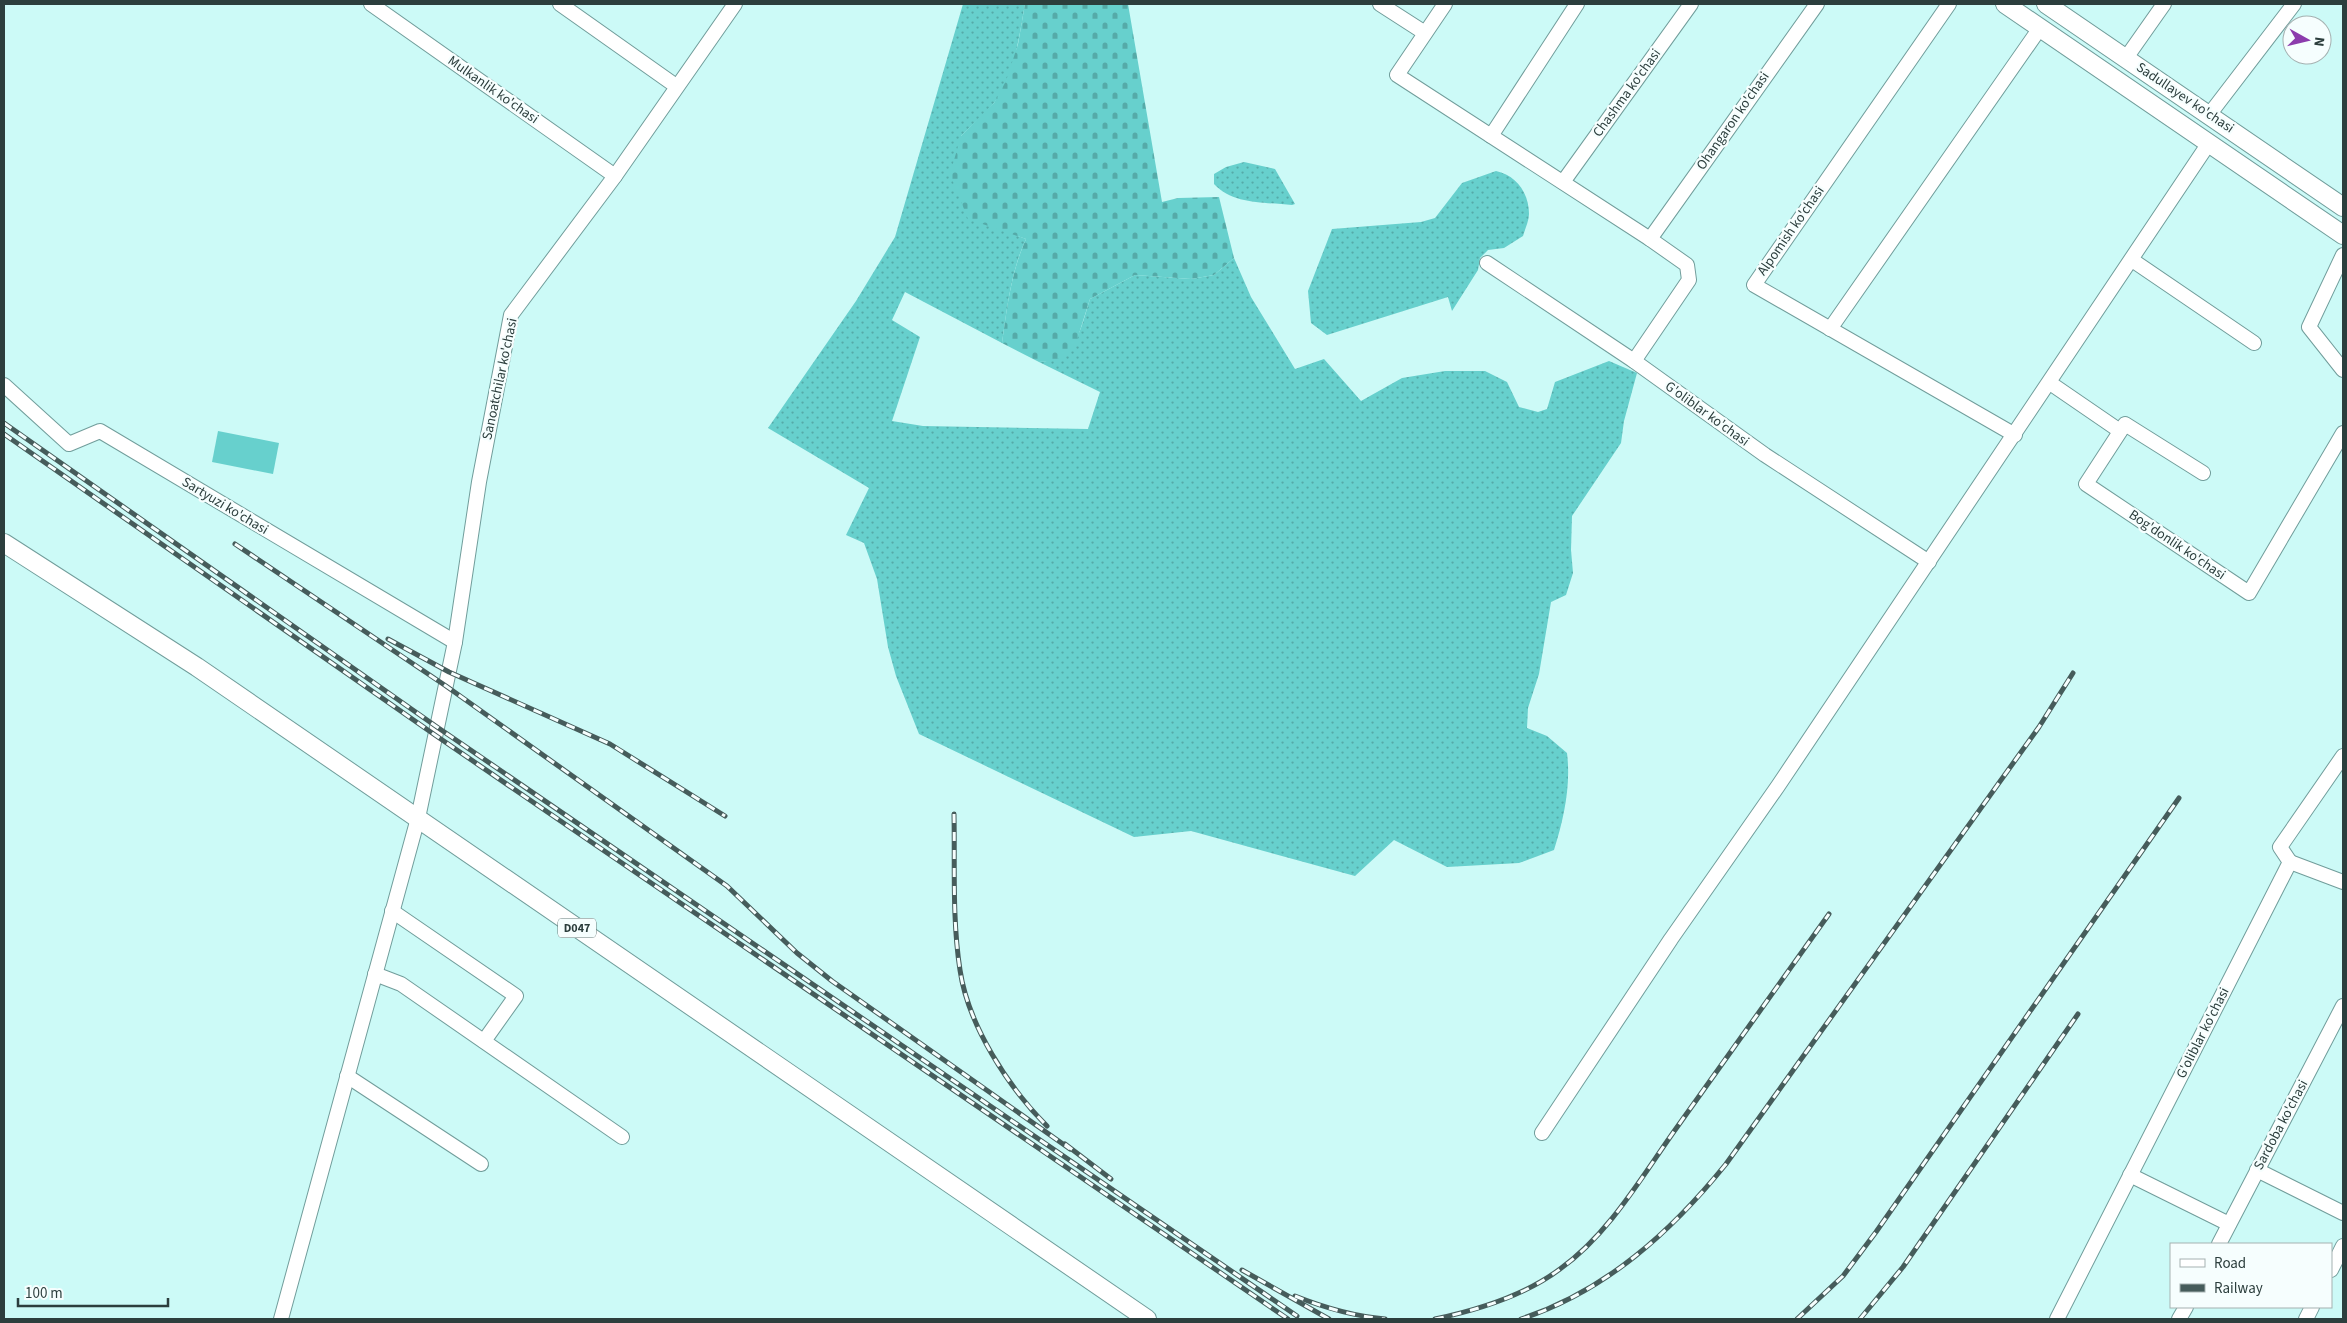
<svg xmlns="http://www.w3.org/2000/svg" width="2347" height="1323" font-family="'Source Sans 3',sans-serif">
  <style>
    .grass { fill: url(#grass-dots) }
    .cemetery { fill: url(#cemetery-stones) }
    .park { fill: #67d0cd }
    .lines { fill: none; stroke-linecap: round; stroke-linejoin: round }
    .minor-casing { stroke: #719d9b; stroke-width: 16 }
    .major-casing { stroke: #719d9b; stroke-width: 20 }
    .minor { stroke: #fff; stroke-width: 14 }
    .major { stroke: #fff; stroke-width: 18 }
    .rail-casing { stroke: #465c5b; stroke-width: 5 }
    .rail { stroke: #f6fefe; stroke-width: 3; stroke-dasharray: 9; stroke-linecap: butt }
    .labels { text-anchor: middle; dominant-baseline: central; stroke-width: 4.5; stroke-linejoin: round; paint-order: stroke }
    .shield { fill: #f6fefe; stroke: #697877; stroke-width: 1 }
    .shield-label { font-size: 12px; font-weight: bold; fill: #2c3e3d }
    .street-label { font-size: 14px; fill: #2c3e3d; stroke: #f6fefe }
  </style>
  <defs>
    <pattern id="grass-dots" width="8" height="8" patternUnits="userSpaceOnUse" patternTransform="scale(1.25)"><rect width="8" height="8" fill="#67d0cd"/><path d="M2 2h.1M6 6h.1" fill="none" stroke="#55aaa8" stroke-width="1.8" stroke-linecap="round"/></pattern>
    <pattern id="cemetery-stones" width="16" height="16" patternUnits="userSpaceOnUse" patternTransform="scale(1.25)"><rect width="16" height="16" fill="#67d0cd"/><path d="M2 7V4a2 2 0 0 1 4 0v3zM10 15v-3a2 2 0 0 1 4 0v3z" fill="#55aaa8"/></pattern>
  </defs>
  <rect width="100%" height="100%" fill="#ccfaf7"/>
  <g class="grass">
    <path d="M963 4H1025C1019 36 1015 76 994 103 984 115 971 126 961 136L1018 236 1026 239C1011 271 1007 308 1002 343L905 292 892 320 920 337 892 421 923 426 1088 429 1100 392 1039 362C1077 359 1080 330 1090 299L1135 275 1191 279 1214 275 1234 258 1251 297 1295 369 1324 359 1361 401 1402 378 1445 371H1485L1507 382 1519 407 1538 412 1547 409 1555 382 1609 361 1637 373 1624 421 1621 443 1572 516 1571 550 1573 573 1566 595 1551 602 1539 674 1528 708 1527 728 1547 736 1567 753C1571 786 1564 818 1554 850L1519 863 1447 867 1394 840 1355 876 1191 831 1134 837 919 734 896 676 888 647 877 579 864 543 846 535 869 488 768 428 856 301 895 237Z"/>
    <path d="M1244 162 1275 169 1295 204 1292 205C1266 202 1233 205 1214 184V174L1226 167Z"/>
    <path d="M1496 171C1516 175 1529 193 1529 214 1529 221 1525 229 1523 236L1504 248 1488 250 1480 258 1478 270 1452 311 1448 297 1327 335 1311 323 1308 291 1332 229 1421 222 1435 218 1462 183Z"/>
  </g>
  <path class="cemetery" d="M1025 4H1128L1162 202 1178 198 1219 197 1234 258 1214 275 1191 279 1135 275 1090 299 1076 343 1065 355 1053 361 1039 362 1002 343C1007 308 1011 272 1026 239L968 219 950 174 961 136 994 103 1006 81 1018 44Z"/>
  <path class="park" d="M218 431 279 443 273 474 212 462Z"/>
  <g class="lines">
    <g class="minor-casing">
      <g id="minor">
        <path d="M371 4 615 176"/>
        <path d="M560 4 676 86"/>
        <path d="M1380 4 1425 33"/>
        <path d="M1445 4 1397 75 1650 239 1687 265 1689 280 1634 361"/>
        <path d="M1949 4 1754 285 2015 435"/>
        <path d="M2126 58 2164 4"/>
        <path d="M2209 115 2294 4"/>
        <path d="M1491 136 1577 4"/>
        <path d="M1563 182 1691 4"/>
        <path d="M1650 239 1817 4"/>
        <path d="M2343 255 2309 327 2343 370"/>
        <path d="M2132 260 2254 343"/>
        <path d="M1487 263 1634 361 1765 455 1929 562"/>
        <path d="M1830 329 2040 28"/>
        <path d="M2050 383 2120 431"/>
        <path d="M4 385 69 444 100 431 455 642"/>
        <path d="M2203 473 2125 424 2086 484 2249 593 2343 433"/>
        <path d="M2290 862 2343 882"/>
        <path d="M392 911 516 996 484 1041"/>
        <path d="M375 974 401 984 622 1137"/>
        <path d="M347 1076 481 1164"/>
        <path d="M1542 1133 1671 939 1778 786 2209 143"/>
        <path d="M2257 1170 2343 1213"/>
        <path d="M2130 1175 2229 1224"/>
        <path d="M2219 1244 2343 1006"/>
        <path d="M2331 1270 2343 1246"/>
        <path d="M281 1319 418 818 455 642 479 482 511 315 615 176 735 4"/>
        <path d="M2057 1319 2290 862 2280 847 2343 756"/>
        <path d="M2179 1319 2186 1307"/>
        <path d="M2306 1319 2312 1307"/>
      </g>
    </g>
    <g class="major-casing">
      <g id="major">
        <path d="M2005 4 2343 235"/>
        <path d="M2046 4 2343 207"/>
        <path d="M4 543 197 667 1147 1319"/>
      </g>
    </g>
    <use href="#minor" class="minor"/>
    <use href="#major" class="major"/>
    <g class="rail-casing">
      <g id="rail">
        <path d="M4 423 437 727 1297 1316"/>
        <path d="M4 434 435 735 1288 1319"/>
        <path d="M235 544 446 686 727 886 797 953 832 981 1070 1149"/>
        <path d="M388 639 449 672 610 744 725 816"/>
        <path d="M954 814C955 866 952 918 960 970 968 1025 1008 1087 1047 1126"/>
        <path d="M1065 1144 1111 1179"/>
        <path d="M1242 1270 1329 1319"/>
        <path d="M1295 1296C1325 1308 1353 1316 1385 1319"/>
        <path d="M1435 1319C1478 1310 1524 1296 1560 1269 1608 1235 1641 1178 1675 1130 1726 1058 1778 986 1829 914"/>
        <path d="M1521 1319C1606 1291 1671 1232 1726 1164L2039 727 2073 673"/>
        <path d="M1797 1319 1843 1276 1876 1232 2179 798"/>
        <path d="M1860 1319 1903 1267 2078 1014"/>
      </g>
    </g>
    <use href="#rail" class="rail"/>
  </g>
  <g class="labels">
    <rect class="shield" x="558" y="918.5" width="38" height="19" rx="4"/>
    <g class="shield-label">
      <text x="577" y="928">D047</text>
    </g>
    <g class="street-label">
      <text transform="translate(493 90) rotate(35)">Mulkanlik ko'chasi</text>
      <text transform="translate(1627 93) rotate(-54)">Chashma ko'chasi</text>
      <text transform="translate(2185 98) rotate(34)">Sadullayev ko'chasi</text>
      <text transform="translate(1733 121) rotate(-55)">Ohangaron ko'chasi</text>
      <text transform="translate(1791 231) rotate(-55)">Alpomish ko'chasi</text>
      <text transform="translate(500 379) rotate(-78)">Sanoatchilar ko'chasi</text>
      <text transform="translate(1707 414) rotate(36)">G'oliblar ko'chasi</text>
      <text transform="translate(225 506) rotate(31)">Sartyuzi ko'chasi</text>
      <text transform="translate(2177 545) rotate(34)">Bog'donlik ko'chasi</text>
      <text transform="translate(2203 1033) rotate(-63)">G'oliblar ko'chasi</text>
      <text transform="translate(2281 1125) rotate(-62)">Sardoba ko'chasi</text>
    </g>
  </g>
  <rect width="2347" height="1323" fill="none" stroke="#2c3e3d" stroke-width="10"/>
  <rect x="2170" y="1243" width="162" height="65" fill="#f6fefe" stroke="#a5b1b1"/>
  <rect x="2180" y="1259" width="25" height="8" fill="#ffffff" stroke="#a5b1b1"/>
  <text x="2214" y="1268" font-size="15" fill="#2c3e3d">Road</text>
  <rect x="2180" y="1284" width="25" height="8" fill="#465c5b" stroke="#a5b1b1"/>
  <text x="2214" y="1293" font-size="15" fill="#2c3e3d">Railway</text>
  <g transform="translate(2307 40) rotate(98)"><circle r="24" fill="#f6fefe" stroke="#a5b1b1"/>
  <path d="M0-4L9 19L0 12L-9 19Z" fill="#8c3cad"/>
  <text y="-8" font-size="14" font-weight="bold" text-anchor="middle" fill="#2c3e3d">N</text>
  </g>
  <path d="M18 1298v8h150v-8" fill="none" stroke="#2c3e3d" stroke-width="2.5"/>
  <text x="25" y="1298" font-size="15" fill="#2c3e3d" stroke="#f6fefe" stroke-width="4" paint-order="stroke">100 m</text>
</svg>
